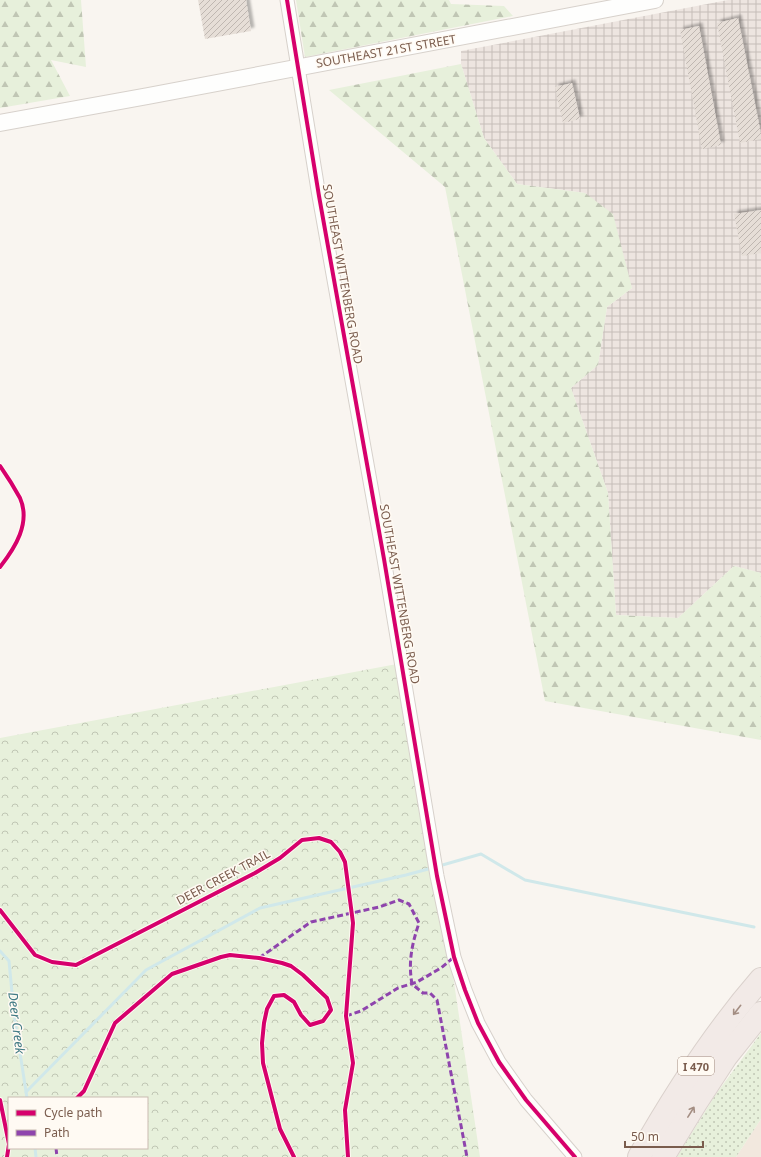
<svg xmlns="http://www.w3.org/2000/svg" width="761" height="1157" font-family="'Noto Sans',sans-serif">
  <style>
    .residential { fill: #f2e8de }
    .industrial { fill: url(#industrial-grid) }
    .grass { fill: url(#grass-dots) }
    .forest { fill: url(#forest-firs) }
    .park { fill: url(#park-crowns); fill-rule: evenodd }
    .lines { fill: none; stroke-linecap: round; stroke-linejoin: round }
    .stream { stroke: #d0e8ea; stroke-width: 3 }
    .building { fill: url(#building-hatch); filter: url(#shadow) }
    .minor-casing { stroke: #d7d1cb; stroke-width: 15 }
    .tertiary-casing { stroke: #d7d1cb; stroke-width: 18 }
    .motorway-casing { stroke: #dad1cc; stroke-width: 24 }
    .minor { stroke: #fefefd; stroke-width: 13 }
    .tertiary { stroke: #fefefd; stroke-width: 16 }
    .motorway { stroke: #f2eae7; stroke-width: 22 }
    .quiet { stroke: #8e44ad; stroke-width: 3; stroke-dasharray: 6 3; stroke-linecap: butt }
    .cycleway-casing { stroke: #fffaf3; stroke-width: 6 }
    .cycleway { stroke: #d6006c; stroke-width: 4 }
    .oneway { stroke: #a48e83 }
    .labels { text-anchor: middle; dominant-baseline: central; stroke-width: 3; stroke-linejoin: round; paint-order: stroke }
    .shield { fill: #fffaf3; stroke: #a28b7f; stroke-width: 1 }
    .shield-label { font-size: 11px; font-weight: bold; fill: #7a5c4d }
    .street-label { font-size: 12px; fill: #7a5c4d; stroke: #fffaf3 }
    .water-label { font-size: 13px; font-style: italic; fill: #437c86; stroke: #fffaf3 }
  </style>
  <defs>
    <pattern id="industrial-grid" width="8" height="8" patternUnits="userSpaceOnUse"><rect width="8" height="8" fill="#ede5e0"/><path d="M0 4h8M4 0v8" fill="none" stroke="#c5bdb8"/></pattern>
    <pattern id="grass-dots" width="8" height="8" patternUnits="userSpaceOnUse"><rect width="8" height="8" fill="#e7f0db"/><path d="M2 2h.1M6 6h.1" fill="none" stroke="#c0c6b4" stroke-width="1.8" stroke-linecap="round"/></pattern>
    <pattern id="forest-firs" width="22" height="20" patternUnits="userSpaceOnUse"><rect width="22" height="20" fill="#e7f0db"/><path d="M5 1l3.5 6h-7zM16 11l3.5 6h-7z" fill="#c0c6b4"/></pattern>
    <pattern id="park-crowns" width="20" height="18" patternUnits="userSpaceOnUse"><rect width="20" height="18" fill="#e7f0db"/><path d="M2 6a3 3 0 1 1 6 0M12 15a3 3 0 1 1 6 0" fill="none" stroke="#c0c6b4"/></pattern>
    <pattern id="building-hatch" width="6" height="6" patternUnits="userSpaceOnUse"><rect width="6" height="6" fill="#e6ded7"/><path d="M-1 1l2-2M0 6l6-6M5 7l2-2" fill="none" stroke="#bfb7b1"/></pattern>
    <filter id="shadow"><feDropShadow dx="3.5" dy="-3.5" stdDeviation="1" flood-color="#0004"/></filter>
  </defs>
  <rect width="100%" height="100%" fill="#f9f5f0"/>
  <path class="residential" d="M761 1119V1157H736Z"/>
  <path class="industrial" d="M728 0H761V573L734 566 678 618 616 615 608 493 571 388 598 365 607 307 632 288 585 193 517 184 484 138 461 64V51Z"/>
  <path class="grass" d="M761 1033V1119L736 1157H677L716 1094Z"/>
  <g class="forest">
    <path d="M0 0H81L86 67 51 60 70 96 0 108Z"/>
    <path d="M296 0H449L451 4 504 6 513 16 305 57Z"/>
    <path d="M461 64 484 138 517 184 585 193 613 214 632 288 607 307 598 365 571 388 608 493 616 615 678 618 734 566 761 573V740L545 701 445 187 329 90Z"/>
  </g>
  <path class="park" d="M397 664 443 938 452 969 480 1157H0V738ZM9 1098H147V1148H9Z"/>
  <g class="lines">
    <g class="stream">
      <path d="M439 866 481 854 525 880 754 927"/>
      <path d="M0 951 9 961 14 1014 27 1098"/>
      <path d="M26 1092 146 970 260 908 406 875 432 868"/>
      <path d="M35 1148 36 1157"/>
    </g>
  </g>
  <g class="building">
    <path d="M198 0H246L251 31 205 39Z"/>
    <path d="M738 18 761 134V139L740 143 717 23Z"/>
    <path d="M699 26 721 145 702 149 680 30Z"/>
    <path d="M572 83 580 119 563 123 555 87Z"/>
    <path d="M761 210V253L742 256 734 214Z"/>
  </g>
  <g class="lines">
    <g class="minor-casing">
      <path id="minor" d="M287 0 319 196 384 559 437 876 454 957 465 990 478 1023 499 1062 526 1100 575 1157"/>
    </g>
    <g class="tertiary-casing">
      <path id="tertiary" d="M0 123 148 96 655 0"/>
    </g>
    <g class="motorway-casing">
      <g id="motorway">
        <path d="M639 1157C674 1095 714 1033 761 979"/>
        <path d="M663 1157 696 1103 726 1057 761 1013"/>
      </g>
    </g>
    <use href="#minor" class="minor"/>
    <use href="#tertiary" class="tertiary"/>
    <use href="#motorway" class="motorway"/>
    <g class="quiet">
      <path d="M259 958 311 922 379 907 399 900 409 904 419 923C412 944 408 962 412 984L423 993H430L437 1000 467 1157"/>
      <path d="M346 1016 361 1011 398 988 417 982 441 968 454 957"/>
      <path d="M56 1148 57 1157"/>
    </g>
    <g class="cycleway-casing">
      <g id="cycleway">
        <path d="M287 0 319 196 384 559 437 876 454 957 465 990 478 1023 499 1062 526 1100 575 1157"/>
        <path d="M0 466C7 476 14 487 20 498 31 523 15 548 0 567"/>
        <path d="M0 910 35 955 52 962 76 965 255 873 280 858 302 840 319 838 331 842 340 852 345 862 353 923 346 1016 353 1063 345 1110 348 1157"/>
        <path d="M77 1098 84 1091 115 1023 172 974 221 957 230 955 259 958 282 963 291 966 303 975 327 998 331 1010 323 1021 310 1025 301 1015 294 1002 284 995 274 996 267 1009 264 1023 262 1043 263 1063 280 1129 294 1157"/>
        <path d="M0 1100 9 1144 7 1157"/>
      </g>
    </g>
    <use href="#cycleway" class="cycleway"/>
  </g>
  <defs><path id="oneway-shaft" d="M-6 0H5M1.5-3L5.5 0L1.5 3" fill="none" stroke-width="1.6" stroke-linecap="round" stroke-linejoin="round"/></defs>
  <g class="oneway">
    <use href="#oneway-shaft" transform="translate(737 1010) rotate(128)"/>
    <use href="#oneway-shaft" transform="translate(691 1112) rotate(-58)"/>
  </g>
  <g class="labels">
    <rect class="shield" x="678" y="1057" width="36" height="18" rx="3"/>
    <g class="shield-label">
      <text x="696" y="1066">I 470</text>
    </g>
    <g class="street-label">
      <text transform="translate(386 51) rotate(-10)">SOUTHEAST 21ST STREET</text>
      <text transform="translate(343 274) rotate(80)">SOUTHEAST WITTENBERG ROAD</text>
      <text transform="translate(400 594) rotate(80)">SOUTHEAST WITTENBERG ROAD</text>
      <text transform="translate(223 877) rotate(-28)">DEER CREEK TRAIL</text>
    </g>
    <g class="water-label">
      <text transform="translate(17 1023) rotate(83)">Deer Creek</text>
    </g>
  </g>
  <rect x="8" y="1097" width="140" height="52" fill="#fffaf3" stroke="#cabbb1"/>
  <rect x="16" y="1110" width="20" height="6" fill="#d6006c" stroke="#cabbb1"/>
  <text x="44" y="1117" font-size="12" fill="#7a5c4d">Cycle path</text>
  <rect x="16" y="1130" width="20" height="6" fill="#8e44ad" stroke="#cabbb1"/>
  <text x="44" y="1137" font-size="12" fill="#7a5c4d">Path</text>
  <path d="M625 1141v6h78v-6" fill="none" stroke="#7a5c4d" stroke-width="2"/>
  <text x="631" y="1141" font-size="12" fill="#7a5c4d" stroke="#fffaf3" stroke-width="3" paint-order="stroke">50 m</text>
</svg>
